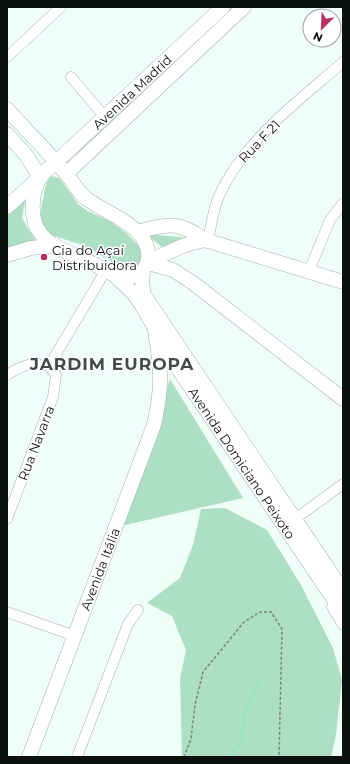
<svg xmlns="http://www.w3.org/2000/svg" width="350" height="764" font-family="Montserrat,sans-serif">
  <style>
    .green { fill: #addfc5 }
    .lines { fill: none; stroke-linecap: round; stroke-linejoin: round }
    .stream { stroke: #98e5bf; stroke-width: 3 }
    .street-casing { stroke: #a2b0a8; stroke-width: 11 }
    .secondary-casing { stroke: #a2b0a8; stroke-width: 15 }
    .path { stroke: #7a847f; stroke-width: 1.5; stroke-dasharray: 3 2; stroke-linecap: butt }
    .street { stroke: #fff; stroke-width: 10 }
    .secondary { stroke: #fff; stroke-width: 14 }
    .poi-dot { fill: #ba2e64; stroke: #fff; stroke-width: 1.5 }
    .labels { text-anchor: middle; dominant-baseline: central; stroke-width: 3; stroke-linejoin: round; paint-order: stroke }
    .street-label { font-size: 13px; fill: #0c110e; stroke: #fff }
    .poi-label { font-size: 13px; fill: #0c110e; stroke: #fff; text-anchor: start }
    .district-label { font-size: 17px; font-weight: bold; letter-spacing: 1px; fill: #404c46; stroke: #fff }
  </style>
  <rect width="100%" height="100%" fill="#effef6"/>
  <g class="green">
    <path d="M52 176 59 178 79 205 88 211 111 222 126 233 142 249 140 266 130 271C114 265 101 254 86 247 58 234 33 240 43 199 45 191 45 181 52 176Z"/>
    <path d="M27 192 22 218 36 242 7 251V211Z"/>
    <path d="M146 234 191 238 163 248Z"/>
    <path d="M170 379 243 498 121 526Z"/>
    <path d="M225 508 267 530 301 585 333 648 342 680 336 735 331 757H182L180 679 186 650 172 616 147 603 180 578 193 545 201 509Z"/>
  </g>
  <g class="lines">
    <path class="stream" d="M230 757 240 743 246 709 258 683"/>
    <g class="street-casing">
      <g id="street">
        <path d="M7 57 61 7"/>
        <path d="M71 77 105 117"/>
        <path d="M208 241C211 226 213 210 219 196 244 140 298 102 343 62"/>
        <path d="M309 271 330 220 343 203"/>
        <path d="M49 366 106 270"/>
        <path d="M7 375C22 365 32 362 49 366"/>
        <path d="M7 519 53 397 56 375 49 366"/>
        <path d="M295 519 343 484"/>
        <path d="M332 607 343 625"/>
        <path d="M7 612 75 636"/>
        <path d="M77 757 128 624 138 610"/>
      </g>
    </g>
    <g class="secondary-casing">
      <g id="secondary">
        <path d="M7 109C26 130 46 150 64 171 72 180 78 193 87 199 103 211 123 217 138 232 153 247 153 275 127 277 113 277 100 267 88 261 73 254 52 248 41 234 29 220 31 191 41 177 44 171 51 167 56 162L223 7"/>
        <path d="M7 134 26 155 40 177 7 207"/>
        <path d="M66 174 244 7"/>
        <path d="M138 232C166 223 180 221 205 240L343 282"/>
        <path d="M7 255 31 248 55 245"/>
        <path d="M149 261 185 245 205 240"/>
        <path d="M148 263 173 270 193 283 343 399"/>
        <path d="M143 270 142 282 144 295 343 591"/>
        <path d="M114 275 133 293 141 304 177 367 343 613"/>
        <path d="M29 757 154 425C163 386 161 368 155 330"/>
      </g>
    </g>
    <path class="path" d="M184 757 191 739 195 705 203 672 244 622 260 612H271L282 629 279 757"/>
    <use href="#street" class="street"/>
    <use href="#secondary" class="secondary"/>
  </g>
  <circle class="poi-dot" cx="44" cy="257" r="4"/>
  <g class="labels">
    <g class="street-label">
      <text transform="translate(132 92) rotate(-43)">Avenida Madrid</text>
      <text transform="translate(259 141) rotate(-46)">Rua F 21</text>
      <text transform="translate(36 443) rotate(-69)">Rua Navarra</text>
      <text transform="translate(242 463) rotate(56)">Avenida Domiciano Peixoto</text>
      <text transform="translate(100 569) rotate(-69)">Avenida Itália</text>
    </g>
    <g class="poi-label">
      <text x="52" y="250">Cia do Açaí<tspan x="52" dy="15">Distribuidora</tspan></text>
    </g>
    <g class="district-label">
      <text x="112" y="364">JARDIM EUROPA</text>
    </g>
  </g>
  <rect width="350" height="764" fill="none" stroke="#0c110e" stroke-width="16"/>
  <g transform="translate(322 28) rotate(204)"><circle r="19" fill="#ffffff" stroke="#9ea09f"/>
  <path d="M0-3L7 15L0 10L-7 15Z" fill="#ba2e64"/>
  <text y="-6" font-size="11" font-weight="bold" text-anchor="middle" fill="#0c110e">N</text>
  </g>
</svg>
